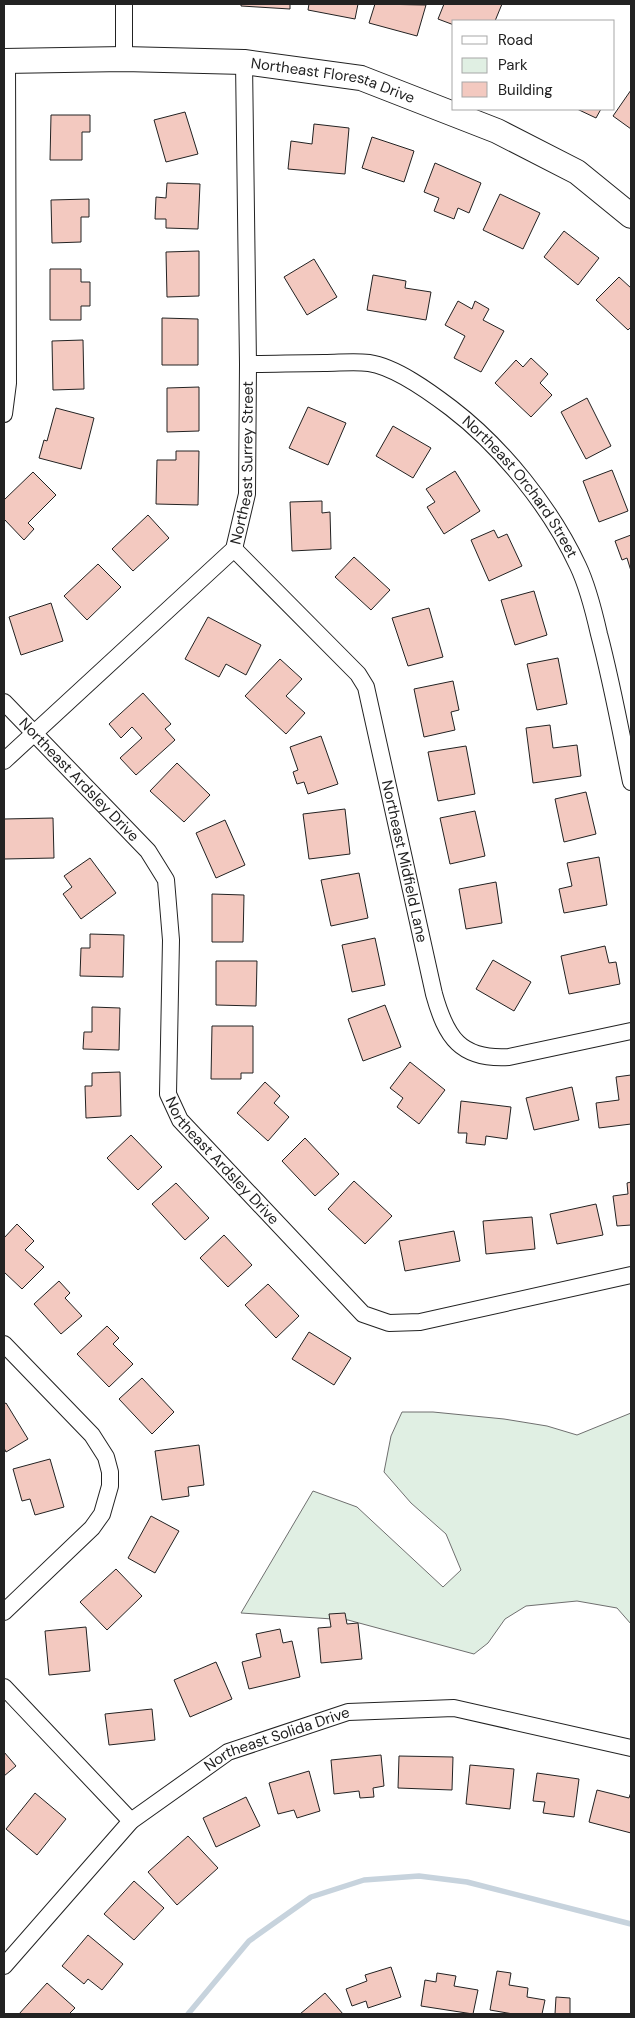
<svg xmlns="http://www.w3.org/2000/svg" width="635" height="2018" font-family="'DM Sans',sans-serif">
  <style>
    .green { fill: #e0efe3; stroke: #6f6f6f }
    .lines { fill: none; stroke-linecap: round; stroke-linejoin: round }
    .stream { stroke: #c7d3dd; stroke-width: 5.5 }
    .building { fill: #f3c9c0; stroke: #222 }
    .street-casing { stroke: #222; stroke-width: 18 }
    .secondary-casing { stroke: #222; stroke-width: 26 }
    .street { stroke: #fff; stroke-width: 16 }
    .secondary { stroke: #fff; stroke-width: 24 }
    .labels { text-anchor: middle; dominant-baseline: central; stroke-width: 4; stroke-linejoin: round; paint-order: stroke }
    .street-label { font-size: 15px; fill: #222; stroke: #fff }
  </style>
  <rect width="100%" height="100%" fill="#fff"/>
  <path class="green" d="M402 1412H433L504 1419 547 1426 577 1435 631 1413V1624L617 1608 577 1601 526 1606 505 1619 488 1643 474 1654 348 1620 241 1613 313 1491 357 1507 443 1587 461 1570 446 1534 411 1503 384 1472 391 1436Z"/>
  <g class="lines">
    <path class="stream" d="M188 2014 249 1941 311 1897 364 1880 419 1876 467 1882 631 1924"/>
  </g>
  <g class="building">
    <path d="M241 4H290V9L241 6Z"/>
    <path d="M309 4H358L355 19 308 10Z"/>
    <path d="M375 4 426 5 417 36 369 23Z"/>
    <path d="M444 4H502L495 21H454V25L438 19Z"/>
    <path d="M631 90V129L613 116Z"/>
    <path d="M577 109H601L596 118Z"/>
    <path d="M185 112 198 154 166 162 154 120Z"/>
    <path d="M51 115H90V132H82V160H50Z"/>
    <path d="M314 124 349 128 345 174 288 169 291 141 312 144Z"/>
    <path d="M372 137 414 151 404 182 362 168Z"/>
    <path d="M435 163 481 183 469 213 458 208 454 219 434 211 439 198 424 192Z"/>
    <path d="M167 183 200 184 198 229 166 228V219H155L156 197 166 198Z"/>
    <path d="M500 194 540 213 523 249 483 230Z"/>
    <path d="M89 199V217H81V242L52 243 51 200Z"/>
    <path d="M564 231 599 258 578 285 544 257Z"/>
    <path d="M199 251V296L167 297 166 252Z"/>
    <path d="M314 259 337 297 307 315 284 277Z"/>
    <path d="M50 269H81V282H90V306H81V320H50Z"/>
    <path d="M373 275 406 281 405 288 431 292 426 320 367 310Z"/>
    <path d="M619 277 631 288V327L628 330 596 300Z"/>
    <path d="M458 301 472 309 475 301 489 309 483 320 504 331 481 372 454 358 465 336 445 325Z"/>
    <path d="M162 318 198 319V365H162Z"/>
    <path d="M83 340 84 389 53 390 52 341Z"/>
    <path d="M531 358 548 374 540 383 552 395 531 417 495 383 516 360 523 367Z"/>
    <path d="M199 387V431L167 432V388Z"/>
    <path d="M587 398 611 446 586 459 561 412Z"/>
    <path d="M308 407 346 423 328 465 289 448Z"/>
    <path d="M56 408 94 418 81 469 39 458 44 440 47 441Z"/>
    <path d="M393 426 431 448 413 478 376 456Z"/>
    <path d="M176 451H199L198 505 156 504 157 460H176Z"/>
    <path d="M612 470 628 511 599 522 583 481Z"/>
    <path d="M455 471 480 511 444 534 427 507 435 502 426 489Z"/>
    <path d="M33 472 56 495 28 523 34 529 24 540 4 519V500Z"/>
    <path d="M322 501V513L330 512 331 549 292 551 290 502Z"/>
    <path d="M148 515 169 538 133 571 112 549Z"/>
    <path d="M494 530 498 538 507 534 522 566 489 581 471 540Z"/>
    <path d="M631 535V571L627 558 622 560 615 541Z"/>
    <path d="M354 557 390 590 371 610 335 577Z"/>
    <path d="M98 564 121 587 87 620 64 596Z"/>
    <path d="M534 591 547 635 515 645 501 600Z"/>
    <path d="M51 603 63 641 21 655 9 617Z"/>
    <path d="M429 608 443 657 408 666 392 618Z"/>
    <path d="M208 617 261 645 246 675 226 664 219 677 185 659Z"/>
    <path d="M558 658 567 704 537 710 527 664Z"/>
    <path d="M280 659 302 679 286 696 305 713 286 734 245 696Z"/>
    <path d="M453 681 459 710 451 712 455 730 424 737 414 689Z"/>
    <path d="M143 693 171 724 165 729 175 740 136 775 120 758 142 738 132 727 121 738 109 724Z"/>
    <path d="M550 725 553 748 577 745 581 776 533 783 526 728Z"/>
    <path d="M321 736 338 784 308 794 304 782 297 784 293 772 298 770 290 747Z"/>
    <path d="M466 746 475 794 438 801 428 752Z"/>
    <path d="M177 763 210 795 184 822 150 791Z"/>
    <path d="M586 792 596 834 564 842 555 799Z"/>
    <path d="M345 809 350 854 309 859 303 814Z"/>
    <path d="M475 811 485 856 450 864 440 818Z"/>
    <path d="M53 818 54 858 4 859V819Z"/>
    <path d="M225 820 245 865 216 878 196 833Z"/>
    <path d="M599 857 607 905 564 913 559 889 572 886 567 863Z"/>
    <path d="M90 858 116 893 81 919 63 894 72 887 64 876Z"/>
    <path d="M359 873 368 918 331 926 321 880Z"/>
    <path d="M496 882 502 923 466 929 459 889Z"/>
    <path d="M212 894 244 895 243 942H212Z"/>
    <path d="M90 934 124 935 123 977 80 976 81 948H90Z"/>
    <path d="M375 938 385 985 352 992 342 945Z"/>
    <path d="M605 946 609 963 616 962 620 984 569 994 561 956Z"/>
    <path d="M493 960 531 982 514 1011 476 989Z"/>
    <path d="M216 961H257L256 1006 216 1005Z"/>
    <path d="M385 1005 401 1047 363 1061 348 1019Z"/>
    <path d="M92 1007 120 1008 119 1050 83 1049 84 1032H92Z"/>
    <path d="M212 1026H253V1073H241V1079H211Z"/>
    <path d="M410 1062 445 1090 419 1124 397 1107 403 1098 390 1088Z"/>
    <path d="M120 1072 121 1116 86 1118 85 1086H92V1073Z"/>
    <path d="M631 1075V1124L599 1128 596 1103 619 1100 616 1077Z"/>
    <path d="M265 1082 280 1096 274 1103 289 1117 268 1141 237 1113Z"/>
    <path d="M572 1087 579 1120 534 1130 526 1098Z"/>
    <path d="M461 1101 511 1107 507 1139 486 1136 485 1145 466 1143 467 1133H458Z"/>
    <path d="M131 1135 162 1167 138 1190 107 1158Z"/>
    <path d="M305 1138 339 1174 315 1196 282 1161Z"/>
    <path d="M354 1181 392 1216 365 1244 328 1209Z"/>
    <path d="M631 1182V1225L617 1226 613 1196 628 1194 627 1183Z"/>
    <path d="M176 1183 209 1218 185 1240 152 1204Z"/>
    <path d="M596 1204 603 1235 557 1244 550 1214Z"/>
    <path d="M532 1217 535 1249 486 1254 483 1221Z"/>
    <path d="M17 1224 34 1241 25 1250 44 1267 22 1289 4 1272V1238Z"/>
    <path d="M454 1231 460 1261 405 1271 399 1241Z"/>
    <path d="M224 1235 252 1265 228 1287 200 1258Z"/>
    <path d="M59 1281 70 1293 65 1298 82 1316 61 1334 34 1304Z"/>
    <path d="M268 1284 299 1316 276 1338 245 1305Z"/>
    <path d="M107 1326 119 1338 113 1344 133 1364 109 1387 77 1354Z"/>
    <path d="M309 1332 351 1358 334 1385 292 1359Z"/>
    <path d="M142 1378 174 1412 152 1434 119 1399Z"/>
    <path d="M6 1403 28 1439 6 1452 4 1448V1404Z"/>
    <path d="M199 1445 204 1485 188 1487 189 1496 162 1500 155 1451Z"/>
    <path d="M50 1459 64 1507 35 1515 30 1499 22 1501 13 1469Z"/>
    <path d="M151 1516 179 1531 155 1573 128 1558Z"/>
    <path d="M116 1569 142 1596 107 1630 80 1602Z"/>
    <path d="M345 1613 347 1624 358 1623 362 1659 321 1663 318 1628 331 1627 329 1614Z"/>
    <path d="M86 1627 90 1671 49 1675 45 1631Z"/>
    <path d="M280 1629 283 1643 292 1641 300 1677 249 1689 242 1662 261 1657 256 1634Z"/>
    <path d="M216 1662 232 1699 190 1717 174 1680Z"/>
    <path d="M152 1709 155 1740 109 1745 105 1714Z"/>
    <path d="M4 1752 16 1766 4 1776Z"/>
    <path d="M381 1755 384 1786 373 1788 374 1797 360 1798 359 1791 334 1794 331 1760Z"/>
    <path d="M399 1756 453 1757 452 1790 398 1788Z"/>
    <path d="M470 1765 514 1769 510 1809 466 1804Z"/>
    <path d="M309 1771 320 1811 297 1818 294 1810 278 1814 269 1783Z"/>
    <path d="M537 1773 579 1779 574 1817 543 1813 545 1802 533 1801Z"/>
    <path d="M597 1790 629 1798 631 1792V1833L589 1822Z"/>
    <path d="M35 1793 66 1819 37 1855 6 1829Z"/>
    <path d="M246 1797 260 1826 216 1847 203 1818Z"/>
    <path d="M188 1836 218 1868 177 1905 148 1872Z"/>
    <path d="M134 1881 164 1908 134 1940 104 1914Z"/>
    <path d="M88 1935 123 1964 102 1990 88 1979 84 1984 62 1966Z"/>
    <path d="M391 1967 401 1997 368 2008 366 2001 352 2006 346 1989 367 1981 365 1975Z"/>
    <path d="M497 1971 511 1973 509 1985 528 1988 527 1997 545 2000 542 2014H513L490 2010Z"/>
    <path d="M437 1973 456 1976 454 1986 478 1990 473 2014 421 2006 425 1980 436 1982Z"/>
    <path d="M47 1983 75 2008 69 2014H19Z"/>
    <path d="M325 1993 343 2014H300Z"/>
    <path d="M556 1997 570 1998V2014H555Z"/>
  </g>
  <g class="lines">
    <g class="street-casing">
      <g id="street">
        <path d="M124 4V59"/>
        <path id="s1" d="M248 364C273 364 298 363 324 363 339 363 354 361 369 363 396 367 430 392 451 408 502 447 551 508 578 566 588 587 594 612 599 634 612 683 621 733 631 782"/>
        <path d="M4 414 8 383 7 61"/>
        <path id="s2" d="M234 549 358 674 366 687 434 994C446 1037 460 1060 509 1057L631 1031"/>
        <path id="s3" d="M4 702 148 851 166 880 171 940 168 1094 180 1120 363 1314 389 1323 420 1322 631 1275"/>
        <path id="s4" d="M4 761 234 549 247 494 248 364 244 62"/>
        <path d="M4 1344 92 1435 106 1457 110 1472V1486L102 1514 92 1528 4 1612"/>
        <path d="M4 1687 131 1821"/>
        <path id="s5" d="M4 1966 131 1821 228 1752 348 1712 454 1708 631 1748"/>
      </g>
    </g>
    <g class="secondary-casing">
      <g id="secondary">
        <path id="s6" d="M4 61 124 59 244 62 361 78 497 131 577 172 631 216"/>
      </g>
    </g>
    <use href="#street" class="street"/>
    <use href="#secondary" class="secondary"/>
  </g>
  <g class="labels">
    <g class="street-label">
      <text stroke="none"><textPath href="#s6" startOffset="331">Northeast Floresta Drive</textPath></text>
      <text stroke="none"><textPath href="#s4" startOffset="400">Northeast Surrey Street</textPath></text>
      <text stroke="none"><textPath href="#s1" startOffset="321">Northeast Orchard Street</textPath></text>
      <text stroke="none"><textPath href="#s3" startOffset="108">Northeast Ardsley Drive</textPath></text>
      <text stroke="none"><textPath href="#s2" startOffset="370">Northeast Midfield Lane</textPath></text>
      <text stroke="none"><textPath href="#s3" startOffset="542">Northeast Ardsley Drive</textPath></text>
      <text stroke="none"><textPath href="#s5" startOffset="362">Northeast Solida Drive</textPath></text>
    </g>
  </g>
  <rect width="635" height="2018" fill="none" stroke="#222222" stroke-width="10"/>
  <rect x="452" y="20" width="162" height="90" fill="#ffffff" stroke="#a7a7a7"/>
  <rect x="462" y="36" width="25" height="8" fill="#ffffff" stroke="#a7a7a7"/>
  <text x="498" y="45" font-size="15" fill="#222222">Road</text>
  <rect x="462" y="58" width="25" height="15" fill="#e0efe3" stroke="#a7a7a7"/>
  <text x="498" y="70" font-size="15" fill="#222222">Park</text>
  <rect x="462" y="82" width="25" height="15" fill="#f3c9c0" stroke="#a7a7a7"/>
  <text x="498" y="95" font-size="15" fill="#222222">Building</text>
</svg>
